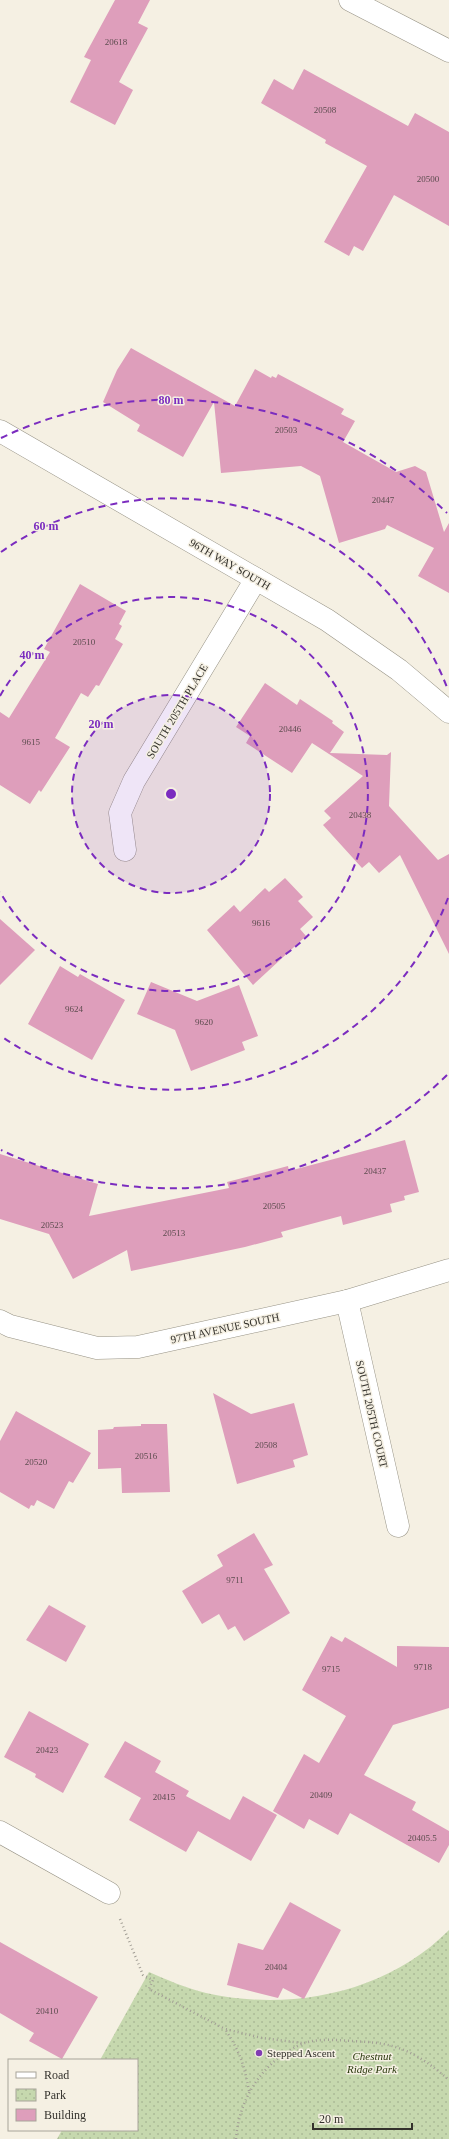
<svg xmlns="http://www.w3.org/2000/svg" width="449" height="2139" font-family="'Times New Roman',serif">
  <style>
    .park { fill: url(#park-dots) }
    .building { fill: #de9ebb }
    .lines { fill: none; stroke-linecap: round; stroke-linejoin: round }
    .street-casing { stroke: #979386; stroke-width: 23 }
    .path { stroke: #a29e95; stroke-width: 2.5; stroke-dasharray: 1 3; stroke-linecap: butt }
    .street { stroke: #fff; stroke-width: 22 }
    .ring { fill: none; stroke: #7b2cbf; stroke-width: 2; stroke-dasharray: 7 5 }
    .poi-dot { fill: #803db2; stroke: #f5f0e3; stroke-width: 1.5 }
    .labels { text-anchor: middle; dominant-baseline: central; stroke-width: 3; stroke-linejoin: round; paint-order: stroke }
    .number-label { font-size: 9px; fill: #5e4d50 }
    .street-label { font-size: 11px; fill: #34322d; stroke: #f5f0e3 }
    .poi-label { font-size: 11px; fill: #34322d; stroke: #f5f0e3; text-anchor: start }
    .park-label { font-size: 11px; font-style: italic; fill: #28370b; stroke: #f5f0e3 }
    .centre { fill: #7b2cbf; stroke: #f5f0e3; stroke-width: 2 }
    .ring-label { font-size: 12px; text-anchor: middle; font-weight: bold; fill: #7b2cbf; stroke: #f5f0e3; stroke-width: 3; stroke-linejoin: round; paint-order: stroke }
  </style>
  <defs>
    <pattern id="park-dots" width="8" height="8" patternUnits="userSpaceOnUse"><rect width="8" height="8" fill="#c6d8ae"/><path d="M2 2h.1M6 6h.1" fill="none" stroke="#abba96" stroke-width="1.8" stroke-linecap="round"/></pattern>
  </defs>
  <rect width="100%" height="100%" fill="#f5f0e3"/>
  <path class="park" d="M449 1930V2139H57L62 2130H137V2060H100L149 1972C167 1980 186 1988 206 1993 290 2012 387 1993 449 1930Z"/>
  <g class="building">
    <path d="M115 0H150L138 23 148 28 119 82 133 90 115 125 70 102 91 60 84 57Z"/>
    <path d="M304 69 408 126 415 113 449 132V226L394 195 363 251 354 246 349 256 324 242 367 166 325 143 326 140 261 103 274 79 293 90Z"/>
    <path d="M131 348 235 406 255 369 271 378 272 376 276 378 278 374 344 409 341 414 355 421 343 442 396 472 415 466 426 472 444 532 449 523V593L418 576 434 548 387 525 385 529 339 543 320 476 301 466 221 473 214 402 183 457 137 431 140 425 103 402 117 370Z"/>
    <path d="M80 584 126 611 119 624 122 626 115 639 123 644 99 686 96 685 88 697 81 693 55 738 70 747 41 792 39 790 30 804 0 785V712L9 718 50 652 44 649Z"/>
    <path d="M265 683 297 705 300 699 333 721 332 723 344 732 330 753 387 755 391 752 389 806 438 860 449 854V954L400 855 379 873 369 862 362 868 323 825 331 818 324 811 363 776 312 743 292 773 246 743 250 736 236 727Z"/>
    <path d="M285 878 303 897 298 901 313 917 300 929 306 936 253 985 207 930 234 905 240 912 265 888 269 892Z"/>
    <path d="M0 919 35 950 0 985Z"/>
    <path d="M60 966 78 977 80 974 125 1000 92 1060 28 1024Z"/>
    <path d="M151 982 197 1001 239 985 258 1036 242 1042 245 1050 191 1071 175 1030 137 1014Z"/>
    <path d="M405 1140 419 1192 404 1196 405 1200 390 1204 392 1212 343 1225 341 1216 281 1232 283 1237 245 1247 131 1271 127 1250 73 1279 49 1234 0 1219V1154L98 1184 89 1216 229 1188 227 1182 288 1166 289 1171Z"/>
    <path d="M213 1393 251 1414 294 1403 308 1455 293 1460 295 1467 237 1484Z"/>
    <path d="M16 1411 91 1453 73 1483 69 1481 54 1509 37 1500 34 1506 31 1505 29 1509 0 1492V1441Z"/>
    <path d="M141 1424H167L170 1492 122 1493 121 1468 98 1469V1430L113 1429 114 1427 141 1426Z"/>
    <path d="M254 1533 273 1565 264 1569 290 1613 244 1641 235 1626 228 1630 219 1614 202 1624 182 1591 223 1566 217 1555Z"/>
    <path d="M49 1605 86 1626 66 1662 26 1640Z"/>
    <path d="M331 1636 342 1642 345 1637 397 1667V1646L449 1647V1708L393 1725 364 1775 416 1802 412 1810 449 1831V1845L439 1863 350 1813 338 1835 309 1819 304 1829 273 1811 304 1754 319 1763 346 1716 302 1690Z"/>
    <path d="M29 1711 89 1744 63 1793 35 1777 36 1774 4 1757Z"/>
    <path d="M125 1741 161 1761 155 1772 189 1791 186 1796 230 1820 243 1796 277 1815 251 1861 198 1831 186 1852 129 1820 141 1798 104 1777Z"/>
    <path d="M290 1902 341 1930 304 1999 283 1988 278 1998 227 1985 238 1943 263 1950Z"/>
    <path d="M0 1942 98 1997 62 2059 29 2041 34 2033 0 2013Z"/>
  </g>
  <g class="lines">
    <g class="street-casing">
      <g id="street">
        <path d="M350 0 449 51"/>
        <path d="M0 431 327 620 399 670 449 712"/>
        <path d="M125 850 120 813 134 781 256 579"/>
        <path d="M347 1301 398 1526"/>
        <path d="M0 1321 10 1326 97 1348 138 1347 347 1301 449 1270"/>
        <path d="M0 1832 109 1893"/>
      </g>
    </g>
    <g class="path">
      <path d="M120 1919 143 1975 153 1980 149 1989 225 2029"/>
      <path d="M249 2091C244 2064 240 2052 225 2029L262 2038 302 2043"/>
      <path d="M236 2139C239 2098 263 2061 302 2044 315 2038 339 2040 353 2041 371 2042 387 2043 404 2050 421 2057 435 2068 449 2080"/>
    </g>
    <use href="#street" class="street"/>
  </g>
  <circle cx="171" cy="794" r="99" fill="#7b2cbf" fill-opacity=".12"/>
  <g class="ring">
    <circle cx="171" cy="794" r="99"/>
    <path d="M0 696A197 197 0 1 1 0 892"/>
    <path d="M448 898A296 296 0 0 1 1 1036M1 552A296 296 0 0 1 448 690"/>
    <path d="M447 1075A394 394 0 0 1 1 1150M1 438A394 394 0 0 1 447 513"/>
  </g>
  <circle class="poi-dot" cx="259" cy="2053" r="4"/>
  <g class="labels">
    <g class="number-label">
      <text x="116" y="42">20618</text>
      <text x="325" y="110">20508</text>
      <text x="428" y="179">20500</text>
      <text x="286" y="430">20503</text>
      <text x="383" y="500">20447</text>
      <text x="84" y="642">20510</text>
      <text x="290" y="729">20446</text>
      <text x="31" y="742">9615</text>
      <text x="360" y="815">20438</text>
      <text x="261" y="923">9616</text>
      <text x="74" y="1009">9624</text>
      <text x="204" y="1022">9620</text>
      <text x="375" y="1171">20437</text>
      <text x="274" y="1206">20505</text>
      <text x="52" y="1225">20523</text>
      <text x="174" y="1233">20513</text>
      <text x="266" y="1445">20508</text>
      <text x="146" y="1456">20516</text>
      <text x="36" y="1462">20520</text>
      <text x="235" y="1580">9711</text>
      <text x="423" y="1667">9718</text>
      <text x="331" y="1669">9715</text>
      <text x="47" y="1750">20423</text>
      <text x="321" y="1795">20409</text>
      <text x="164" y="1797">20415</text>
      <text x="422" y="1838">20405.5</text>
      <text x="276" y="1967">20404</text>
      <text x="47" y="2011">20410</text>
    </g>
    <g class="street-label">
      <text transform="translate(230 564) rotate(30)">96TH WAY SOUTH</text>
      <text transform="translate(177 711) rotate(-59)">SOUTH 205TH PLACE</text>
      <text transform="translate(225 1328) rotate(-12)">97TH AVENUE SOUTH</text>
      <text transform="translate(372 1414) rotate(77)">SOUTH 205TH COURT</text>
    </g>
    <g class="poi-label">
      <text x="267" y="2053">Stepped Ascent</text>
    </g>
    <g class="park-label">
      <text x="372" y="2056">Chestnut<tspan x="372" dy="13">Ridge Park</tspan></text>
    </g>
  </g>
  <circle cx="171" cy="794" r="6" class="centre"/>
  <g class="ring-label">
    <text x="171" y="404">80 m</text>
    <text x="46" y="530">60 m</text>
    <text x="32" y="659">40 m</text>
    <text x="101" y="728">20 m</text>
  </g>
  <rect x="8" y="2059" width="130" height="72" fill="#f5f0e3" stroke="#a8a49a"/>
  <rect x="16" y="2072" width="20" height="6" fill="#ffffff" stroke="#a8a49a"/>
  <text x="44" y="2079" font-size="12" fill="#34322d">Road</text>
  <rect x="16" y="2089" width="20" height="12" fill="url(#park-dots)" stroke="#a8a49a"/>
  <text x="44" y="2099" font-size="12" fill="#34322d">Park</text>
  <rect x="16" y="2109" width="20" height="12" fill="#de9ebb" stroke="#a8a49a"/>
  <text x="44" y="2119" font-size="12" fill="#34322d">Building</text>
  <path d="M313 2123v6h99v-6" fill="none" stroke="#34322d" stroke-width="2"/>
  <text x="319" y="2123" font-size="12" fill="#34322d" stroke="#f5f0e3" stroke-width="3" paint-order="stroke">20 m</text>
</svg>
